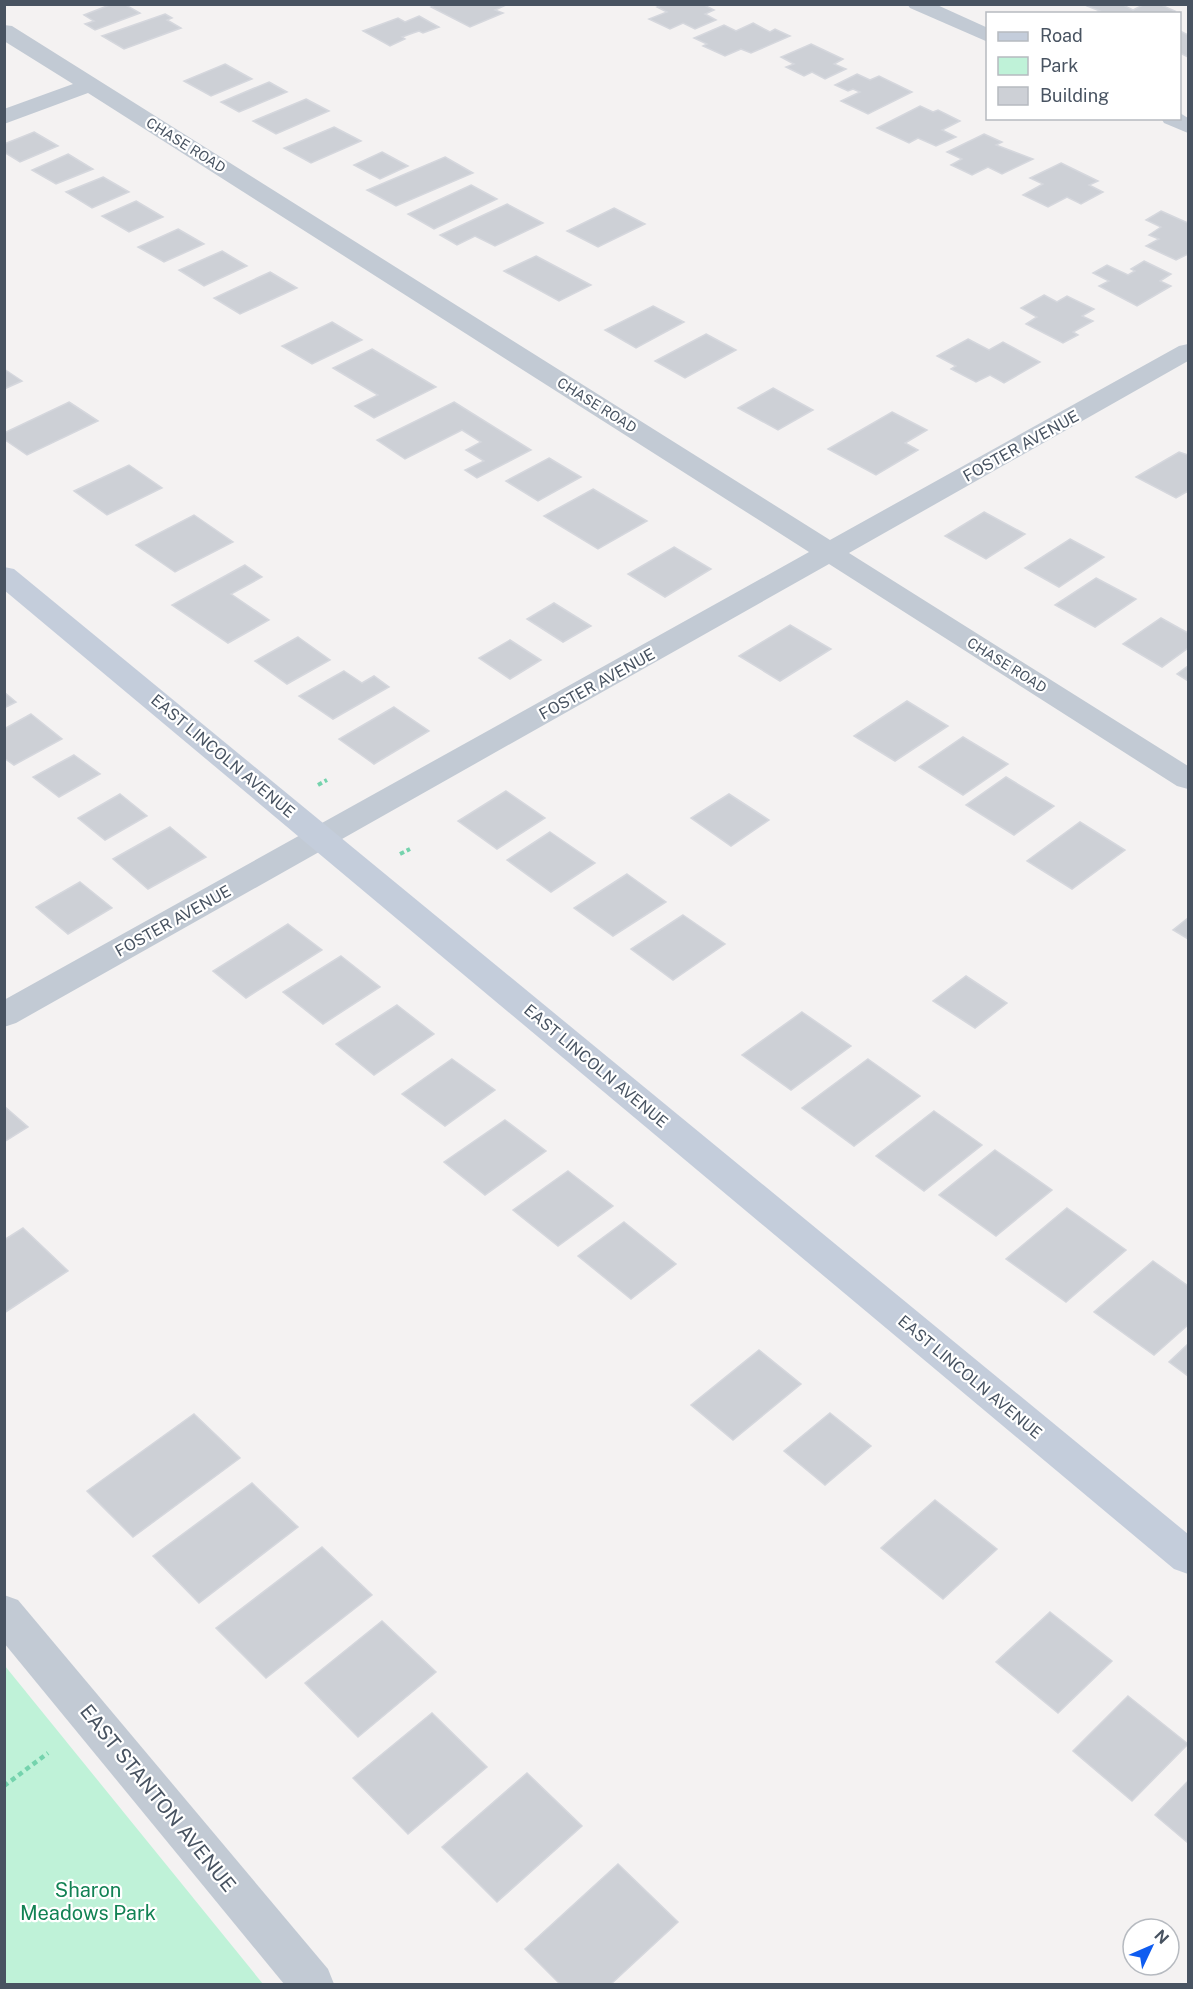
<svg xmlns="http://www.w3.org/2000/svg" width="1193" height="1989" font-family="'Public Sans',sans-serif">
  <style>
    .green { fill: #bff2d8 }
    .building { fill: #cdd0d6; stroke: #d5d7dd; stroke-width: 1.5 }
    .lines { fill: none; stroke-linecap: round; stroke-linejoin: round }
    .path-far1 { stroke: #75d3ad; stroke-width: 4; stroke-dasharray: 4.5 3; stroke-linecap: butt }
    .path { stroke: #75d3ad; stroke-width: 4.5; stroke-dasharray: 5 4; stroke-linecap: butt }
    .street { fill: #c2cad4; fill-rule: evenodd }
    .secondary { fill: #c4cddb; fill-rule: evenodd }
    .labels { text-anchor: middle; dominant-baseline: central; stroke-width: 4.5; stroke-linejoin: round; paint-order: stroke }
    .far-street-label { font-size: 14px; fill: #485361; stroke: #fff }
    .street-label { font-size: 16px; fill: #485361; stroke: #fff }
    .near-street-label { font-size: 20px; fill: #485361; stroke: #fff }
    .near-park-label { font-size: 20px; fill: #128254; stroke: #fff }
  </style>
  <rect width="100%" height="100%" fill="#f4f2f2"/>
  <path class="green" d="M5 1666 263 1984H5Z"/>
  <g class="building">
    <path d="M112 4H124L140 13 95 30 85 24 94 21 84 15Z"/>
    <path d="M437 4H508L495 10 503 13 470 27 431 7Z"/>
    <path d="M663 4H702L714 10 705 14 716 20 695 29 683 23 670 29 649 19 667 12 657 7Z"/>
    <path d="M1089 4H1121L1133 10 1145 4H1159L1175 11 1170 14H1094L1100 11 1087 6Z"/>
    <path d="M165 14 172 18 167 20 181 28 124 49 102 36Z"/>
    <path d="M419 16 439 27 423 33 419 31 413 33 402 37 405 39 390 46 363 31 398 18 405 22Z"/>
    <path d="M753 23 770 32 775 29 790 36 751 53 741 49 725 56 703 46 707 44 694 38 724 25 736 31Z"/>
    <path d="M1180 31 1188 35V57L1180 53Z"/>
    <path d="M811 44 843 59 834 64 846 69 825 79 812 72 804 76 786 67 794 64 781 57Z"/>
    <path d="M225 64 252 79 211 96 184 81Z"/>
    <path d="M857 74 870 80 879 76 912 92 868 114 841 101 860 92 853 89 848 91 835 85Z"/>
    <path d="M269 82 287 92 239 112 221 102Z"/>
    <path d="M306 99 329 111 276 134 253 121Z"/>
    <path d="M920 106 933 112 938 110 960 121 942 130 956 137 936 146 918 138 909 143 877 128Z"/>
    <path d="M334 127 361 141 311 163 284 148Z"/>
    <path d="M34 132 58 146 20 162 4 152V144Z"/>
    <path d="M984 134 1002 142 996 145 1033 159 1002 174 988 167 972 175 951 165 962 159 947 152Z"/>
    <path d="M382 152 408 166 380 179 354 165Z"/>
    <path d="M68 154 93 169 56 184 32 170Z"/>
    <path d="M445 157 473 173 396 206 367 190Z"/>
    <path d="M1061 163 1098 181 1089 185 1103 192 1081 204 1067 197 1048 207 1023 195 1043 184 1030 178Z"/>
    <path d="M103 177 129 192 92 208 66 192Z"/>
    <path d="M471 185 497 199 434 229 408 214Z"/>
    <path d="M136 201 163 217 129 232 102 216Z"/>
    <path d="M507 204 543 223 495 246 475 236 457 245 440 235Z"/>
    <path d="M614 208 645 224 598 247 567 231Z"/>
    <path d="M1161 211 1188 223V254L1176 260 1146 246 1159 239 1149 235 1161 227 1146 220Z"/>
    <path d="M178 229 204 244 164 262 138 247Z"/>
    <path d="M222 251 247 266 204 286 179 270Z"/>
    <path d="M536 256 591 285 559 301 504 271Z"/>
    <path d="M1144 261 1171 274 1160 281 1171 286 1137 306 1099 286 1109 281 1093 273 1107 265 1128 275 1135 271 1131 269Z"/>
    <path d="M270 272 297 288 240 314 214 298Z"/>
    <path d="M1044 295 1057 302 1067 296 1094 309 1082 316 1093 321 1073 332 1078 335 1063 343 1026 324 1037 317 1021 308Z"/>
    <path d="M653 306 684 322 636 348 605 330Z"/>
    <path d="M332 322 362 340 312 364 282 346Z"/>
    <path d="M706 334 736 350 685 378 655 361Z"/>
    <path d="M968 339 989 350 1003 342 1040 362 1004 383 990 375 976 382 951 369 956 366 937 356Z"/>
    <path d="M372 349 436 387 374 418 355 406 378 395 333 368Z"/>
    <path d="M4 369 22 381 4 389Z"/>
    <path d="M773 388 813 410 778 430 738 408Z"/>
    <path d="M69 402 98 421 27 455 4 439V433Z"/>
    <path d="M454 402 531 450 477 478 465 470 484 461 466 450 481 442 462 430 405 459 377 440Z"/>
    <path d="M892 412 927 430 905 443 918 450 876 475 828 449Z"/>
    <path d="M1179 452 1188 455V491L1176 498 1136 477Z"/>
    <path d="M549 458 581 477 538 501 506 481Z"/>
    <path d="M129 465 162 488 107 515 74 491Z"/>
    <path d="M593 489 647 521 598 549 544 516Z"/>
    <path d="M984 512 1025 534 986 559 945 536Z"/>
    <path d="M194 515 233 542 175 572 136 545Z"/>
    <path d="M1070 539 1104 557 1059 587 1025 568Z"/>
    <path d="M674 547 711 569 665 597 628 574Z"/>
    <path d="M245 565 262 577 231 594 269 620 228 643 172 605Z"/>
    <path d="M1096 578 1136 599 1095 627 1055 605Z"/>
    <path d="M554 603 591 626 563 642 527 619Z"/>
    <path d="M1161 618 1188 633V648L1162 667 1123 644Z"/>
    <path d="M790 625 831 649 780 681 739 656Z"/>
    <path d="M298 637 330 660 287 684 255 661Z"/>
    <path d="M510 640 541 660 510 679 479 658Z"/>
    <path d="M1188 666V681L1177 674Z"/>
    <path d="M344 671 362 683 374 676 389 687 333 719 299 696Z"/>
    <path d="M4 692 16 702 4 708Z"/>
    <path d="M907 701 948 726 895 761 854 736Z"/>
    <path d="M394 707 429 731 374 764 339 739Z"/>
    <path d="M31 714 62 739 14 765 4 758V729Z"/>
    <path d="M963 737 1008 764 963 795 919 767Z"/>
    <path d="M74 755 100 774 59 797 33 777Z"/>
    <path d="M1006 777 1054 806 1014 835 966 805Z"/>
    <path d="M506 791 545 818 497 849 458 821Z"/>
    <path d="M120 794 147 816 105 840 78 818Z"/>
    <path d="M729 794 769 820 731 846 691 818Z"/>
    <path d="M1080 822 1125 850 1072 889 1027 861Z"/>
    <path d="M170 827 206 857 148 889 113 859Z"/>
    <path d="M550 832 595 863 551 892 507 860Z"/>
    <path d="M627 874 666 902 613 936 574 908Z"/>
    <path d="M80 882 112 908 68 934 36 907Z"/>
    <path d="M683 915 725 944 673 980 631 949Z"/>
    <path d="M1188 918V939L1173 930Z"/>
    <path d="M288 924 322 950 246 998 213 971Z"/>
    <path d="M341 956 380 987 323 1024 283 992Z"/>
    <path d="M966 976 1007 1003 975 1028 933 1001Z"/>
    <path d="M397 1005 434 1034 374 1075 336 1044Z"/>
    <path d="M802 1012 851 1046 791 1090 742 1055Z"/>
    <path d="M452 1059 495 1090 445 1126 402 1094Z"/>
    <path d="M868 1059 920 1096 854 1146 802 1108Z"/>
    <path d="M4 1106 28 1127 4 1142Z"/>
    <path d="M934 1111 982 1145 924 1191 876 1156Z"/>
    <path d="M505 1120 546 1151 485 1195 444 1162Z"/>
    <path d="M995 1150 1052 1190 996 1236 939 1195Z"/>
    <path d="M568 1171 613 1206 558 1246 513 1210Z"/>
    <path d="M1067 1208 1126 1250 1066 1302 1006 1259Z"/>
    <path d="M624 1222 676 1264 631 1299 578 1256Z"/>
    <path d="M23 1228 68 1271 4 1313V1240Z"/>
    <path d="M1153 1261 1188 1286V1325L1154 1355 1094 1312Z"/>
    <path d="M1188 1344V1376L1169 1362Z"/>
    <path d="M759 1350 801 1384 733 1440 691 1405Z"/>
    <path d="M830 1413 871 1446 825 1485 784 1451Z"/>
    <path d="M194 1414 240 1458 133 1537 87 1491Z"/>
    <path d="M252 1483 298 1527 199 1603 153 1556Z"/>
    <path d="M935 1500 997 1549 943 1599 881 1548Z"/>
    <path d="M322 1547 372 1595 266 1678 216 1628Z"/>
    <path d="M1050 1612 1112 1661 1058 1713 996 1662Z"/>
    <path d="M382 1621 436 1672 358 1737 305 1683Z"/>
    <path d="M1128 1696 1188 1744 1132 1801 1073 1751Z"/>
    <path d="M432 1713 487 1767 408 1834 353 1778Z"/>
    <path d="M527 1773 582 1826 497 1902 442 1847Z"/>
    <path d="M1188 1781V1843L1155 1815Z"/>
    <path d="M618 1864 678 1922 611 1984H560L525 1949Z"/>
  </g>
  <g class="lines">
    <g class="path-far1">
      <path d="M318 785 327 780"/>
      <path d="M400 854 410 849"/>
    </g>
    <path class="path" d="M4 1786 48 1753"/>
    <g class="street">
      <path d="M907 4H935L988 28V42L910 8Z"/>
      <path d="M4 25 12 26 98 80 830 540 1179 346 1188 344V361L849 553 1188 766V789L1177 786 829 564 16 1023 4 1027V1000L809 552 88 93 4 124V109L73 84 4 41Z"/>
      <path d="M1180 113 1188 118V133L1164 123 1161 118H1180Z"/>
      <path d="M4 1595 18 1600 328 1969 334 1984H284L4 1643Z"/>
    </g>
    <path class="secondary" d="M4 567 14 569 1188 1534V1574L1174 1569 4 590Z"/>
  </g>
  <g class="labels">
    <g class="far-street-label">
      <text transform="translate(186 145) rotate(32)">CHASE ROAD</text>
      <text transform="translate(597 405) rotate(32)">CHASE ROAD</text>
      <text transform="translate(1007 665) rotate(32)">CHASE ROAD</text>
    </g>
    <g class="street-label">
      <text transform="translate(1021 446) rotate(-29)">FOSTER AVENUE</text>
      <text transform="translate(597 684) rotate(-29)">FOSTER AVENUE</text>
      <text transform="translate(223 756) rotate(40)">EAST LINCOLN AVENUE</text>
      <text transform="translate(173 921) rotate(-29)">FOSTER AVENUE</text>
      <text transform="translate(596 1066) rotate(40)">EAST LINCOLN AVENUE</text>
      <text transform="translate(970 1377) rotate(40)">EAST LINCOLN AVENUE</text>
    </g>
    <g class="near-street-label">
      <text transform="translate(158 1798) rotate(51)">EAST STANTON AVENUE</text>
    </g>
    <g class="near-park-label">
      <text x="88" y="1890">Sharon<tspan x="88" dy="23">Meadows Park</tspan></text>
    </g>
  </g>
  <rect width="1193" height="1989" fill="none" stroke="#485361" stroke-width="12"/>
  <rect x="986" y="12" width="195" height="108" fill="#ffffff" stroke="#b6bac0" stroke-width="1.5"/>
  <rect x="998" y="32" width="30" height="9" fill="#c4cddb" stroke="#b6bac0" stroke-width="1.5"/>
  <text x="1040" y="42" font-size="18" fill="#485361">Road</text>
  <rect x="998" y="57" width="30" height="18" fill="#bff2d8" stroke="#b6bac0" stroke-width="1.5"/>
  <text x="1040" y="72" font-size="18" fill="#485361">Park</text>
  <rect x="998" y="87" width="30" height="18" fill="#cdd0d6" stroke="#b6bac0" stroke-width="1.5"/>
  <text x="1040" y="102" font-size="18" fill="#485361">Building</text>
  <g transform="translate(1151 1947) rotate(46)"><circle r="28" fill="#ffffff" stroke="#b6bac0" stroke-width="1.5"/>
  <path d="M0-4.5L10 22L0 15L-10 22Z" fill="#0f5cf0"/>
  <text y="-9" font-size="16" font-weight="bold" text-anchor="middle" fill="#485361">N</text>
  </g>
</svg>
